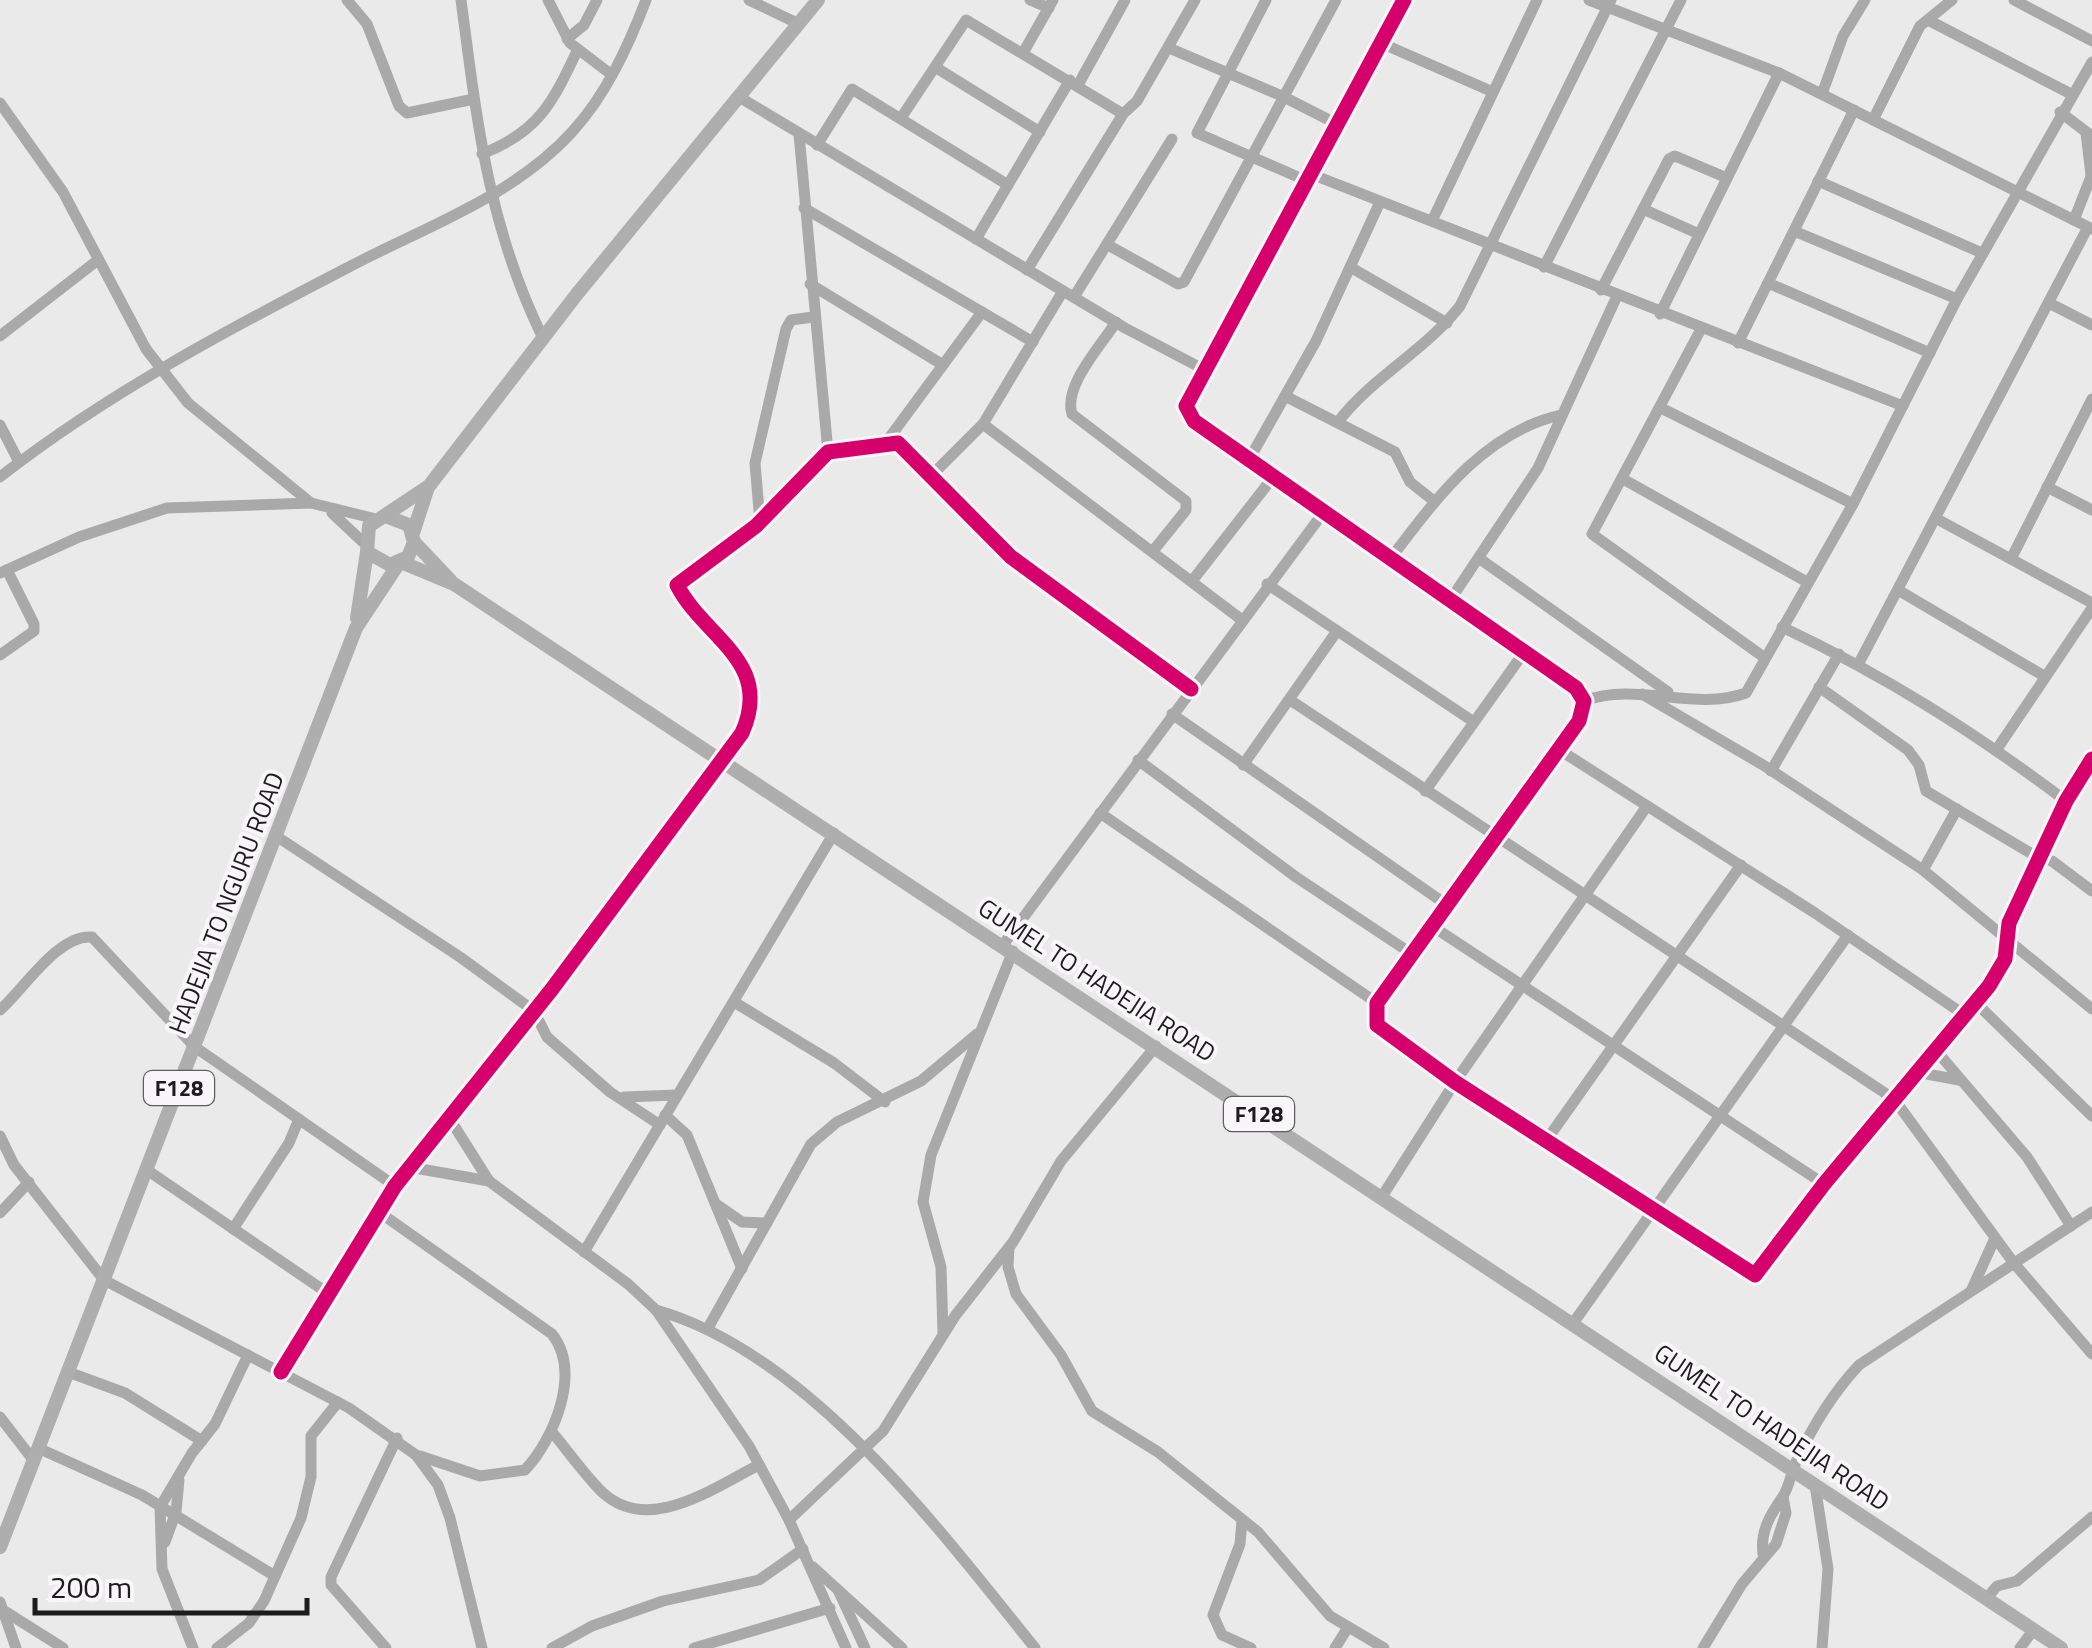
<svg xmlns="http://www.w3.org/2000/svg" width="2092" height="1648" font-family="'Titillium Web',sans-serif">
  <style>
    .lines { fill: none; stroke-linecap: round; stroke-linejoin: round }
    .minor { stroke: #aaa9aa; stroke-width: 11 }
    .major { stroke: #aeaeae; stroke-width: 14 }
    .cycleway-casing { stroke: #f9f6f9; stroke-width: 21 }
    .cycleway { stroke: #d6006c; stroke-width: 15 }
    .labels { text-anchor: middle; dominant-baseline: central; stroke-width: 8; stroke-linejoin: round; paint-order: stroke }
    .shield { fill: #f9f6f9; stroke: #5f5d5f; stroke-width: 2.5 }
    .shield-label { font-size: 22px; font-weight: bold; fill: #1d1c1d }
    .street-label { font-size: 25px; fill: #1d1c1d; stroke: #f9f6f9 }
  </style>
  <rect width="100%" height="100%" fill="#ebeaeb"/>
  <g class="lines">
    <g class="minor">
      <path d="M347 0 367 24 399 106 407 113 474 99"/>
      <path d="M461 0C477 121 488 226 543 338"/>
      <path d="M548 0 570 43 612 75"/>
      <path d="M749 0 799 24"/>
      <path d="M1030 0 1049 8"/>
      <path d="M1266 0 1197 133 1307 181"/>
      <path d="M1404 0 1186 406 1194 421 1576 688 1584 701 1579 721 1377 1003V1025L1455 1082 1755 1275 1824 1184 1989 986 2005 959 2009 923 2066 801 2092 759"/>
      <path d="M1589 0 1779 73 2092 229"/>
      <path d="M2014 0 2092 41"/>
      <path d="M1928 20 2071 94"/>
      <path d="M567 39 584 25 597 0"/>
      <path d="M1381 43 1493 92"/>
      <path d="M1169 48 1282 96 1337 124"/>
      <path d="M1023 53 1053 0"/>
      <path d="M935 67 1040 132"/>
      <path d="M1078 85 1125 0"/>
      <path d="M1822 94 1843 36 1865 0"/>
      <path d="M739 97 1125 328 1205 370"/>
      <path d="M0 103 63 192 146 349 188 403 311 503 376 519"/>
      <path d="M2060 112 2089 134"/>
      <path d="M901 118 966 20 1123 114"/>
      <path d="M1873 120 1920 26 1952 0"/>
      <path d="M2086 133 2091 175"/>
      <path d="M799 134 828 452"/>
      <path d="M817 145 852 89 1008 185"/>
      <path d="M482 154C538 132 552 104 577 51"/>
      <path d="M1311 174 1903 406"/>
      <path d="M1818 181 1982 253"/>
      <path d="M804 208 1033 342"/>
      <path d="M1643 209 1699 234"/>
      <path d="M2074 220 2092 174"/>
      <path d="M1432 221 1537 0"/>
      <path d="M1794 231 1957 299"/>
      <path d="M976 239 1070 80"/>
      <path d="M1108 245 1178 284 1184 282 1336 0"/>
      <path d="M1350 267 1447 323"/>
      <path d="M1544 267 1681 0"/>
      <path d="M1027 270 1123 114 1137 101 1195 0"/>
      <path d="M1768 283 1930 353"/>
      <path d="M810 284 943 365"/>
      <path d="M1601 290 1669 159 1675 156 1727 178"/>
      <path d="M1074 297 1172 139"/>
      <path d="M2049 303 2092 325"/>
      <path d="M1660 314 1779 73"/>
      <path d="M1116 322C1101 346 1063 386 1072 414L1186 501V510L1153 551"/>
      <path d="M1701 329 1592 534 1765 658"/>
      <path d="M0 336 98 260"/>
      <path d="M1738 343 1854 110"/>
      <path d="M1285 396 1395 452 1410 482 1434 501"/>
      <path d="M1661 408 1853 504"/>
      <path d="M1338 422C1371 378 1425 351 1460 306L1611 0"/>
      <path d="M983 424 1242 620"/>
      <path d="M0 425 19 462"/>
      <path d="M887 441 982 312"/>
      <path d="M1250 458 1316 341 1380 202"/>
      <path d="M931 476 983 424 1063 291"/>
      <path d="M0 477C105 395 227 330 345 269 422 228 512 198 572 132 606 95 628 47 646 0"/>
      <path d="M1623 479 1807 582"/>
      <path d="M2047 487 2092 510"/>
      <path d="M332 513 365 544"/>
      <path d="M1937 519 2092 603"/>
      <path d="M760 522 755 463 786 329 791 320 813 317"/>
      <path d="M1391 558C1436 499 1484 432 1561 415"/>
      <path d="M1480 559 1668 692"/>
      <path d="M2011 559 2092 399"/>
      <path d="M0 573 79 537 167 508 311 503"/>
      <path d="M1192 581 1274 476"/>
      <path d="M1267 584 1474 722"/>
      <path d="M1898 590 2044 676"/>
      <path d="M1451 599 1538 468 1617 296"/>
      <path d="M1782 627C1886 676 1974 732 2066 801"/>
      <path d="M0 655 34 631V624L7 570"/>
      <path d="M1859 663 2088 227"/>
      <path d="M1819 687 1908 750 1919 765 1926 791 2039 858 2052 861 2092 891"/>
      <path d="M1642 694 1763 765 1923 870 2092 1009"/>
      <path d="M1290 700 1894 1099 2013 1262 2092 1354"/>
      <path d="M1584 701C1637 681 1694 712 1746 693L1853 504 1957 299 2092 62"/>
      <path d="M1172 714 1447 905"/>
      <path d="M1558 749 1815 913 1966 1016"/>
      <path d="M1997 749 2092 608"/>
      <path d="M1138 760 1296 877 1412 954"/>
      <path d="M1243 765 1337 631"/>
      <path d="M1771 771 1839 654"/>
      <path d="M1425 791 1525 651"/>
      <path d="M1100 813 1377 1003"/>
      <path d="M276 836 460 957 534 1011 547 1037 610 1092 660 1125"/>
      <path d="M1923 870 1957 809"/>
      <path d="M1432 926 1824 1184"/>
      <path d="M1003 945 1323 513"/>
      <path d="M734 1002 834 1063 885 1102"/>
      <path d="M1976 1003 2092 1116"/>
      <path d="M0 1010C24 989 58 934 92 937L195 1047 395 1186"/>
      <path d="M1934 1048 2027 1157 2071 1226"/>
      <path d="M1916 1072 1959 1080"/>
      <path d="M624 1097 677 1095"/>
      <path d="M665 1115 687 1135 742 1269"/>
      <path d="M448 1116 489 1181 628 1284 656 1310 749 1446 789 1520 846 1648"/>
      <path d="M0 1136 14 1165 104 1280 349 1408 416 1455 438 1485 450 1518 482 1648"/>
      <path d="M1546 1141 1741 865"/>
      <path d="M409 1167 489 1181"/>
      <path d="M147 1170 329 1294"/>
      <path d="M1383 1195 1455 1082 1647 806"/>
      <path d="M716 1204 742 1222 767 1223"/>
      <path d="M379 1212 552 1334C582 1372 554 1439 525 1470L480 1476 420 1456"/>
      <path d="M0 1213 29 1182"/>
      <path d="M233 1229 289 1143 299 1119"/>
      <path d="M1009 1247 1008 1267 1016 1294 1061 1355 1092 1411 1158 1452 1258 1532 1330 1616 1384 1648"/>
      <path d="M584 1252 834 833"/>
      <path d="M1972 1289 1995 1238"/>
      <path d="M656 1310C808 1353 938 1528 1035 1648"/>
      <path d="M1574 1322 1848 935"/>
      <path d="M708 1328 811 1144 837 1122 921 1081 977 1034"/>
      <path d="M943 1333 941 1267 923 1202 931 1155 1013 951"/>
      <path d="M68 1372 125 1393 202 1441"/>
      <path d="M281 1372 395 1186 552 989 742 733C774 661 704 638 677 585L756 526 828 452 898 443 1011 557 1191 689"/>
      <path d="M0 1417 34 1461"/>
      <path d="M552 1432C568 1451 584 1474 602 1492 649 1536 714 1487 759 1465"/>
      <path d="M38 1448 142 1495 275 1576"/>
      <path d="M1815 1485 1828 1569 1822 1648"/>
      <path d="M789 1520 883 1431 955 1316 1013 1242 1061 1161 1156 1046"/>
      <path d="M1242 1521 1240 1544 1213 1615 1222 1635 1251 1648"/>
      <path d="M165 1542 176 1512 179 1480"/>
      <path d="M1763 1554C1760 1532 1770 1515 1782 1498 1789 1488 1791 1473 1796 1462 1813 1425 1832 1394 1859 1365L2092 1212"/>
      <path d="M813 1567 902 1648"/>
      <path d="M839 1592 865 1648"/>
      <path d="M1986 1599 1997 1586 2017 1581 2092 1517"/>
      <path d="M0 1602 16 1648"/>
      <path d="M6 1612 63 1648"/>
      <path d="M193 1648 162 1569 160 1507 192 1453 215 1424 248 1355"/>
      <path d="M217 1648 249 1623 264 1601 301 1518 311 1477V1436L338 1402"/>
      <path d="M386 1648 331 1585V1577L397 1438"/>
      <path d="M552 1648 592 1626 663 1601 759 1580 803 1549"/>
      <path d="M694 1648 830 1608"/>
      <path d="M1335 1648 1347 1629"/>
      <path d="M1703 1648 1742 1584 1776 1544 1786 1513 1783 1497"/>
      <path d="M2020 1648 2034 1629"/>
    </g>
    <g class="major">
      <path d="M385 516 409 525 414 542 408 557 390 565 367 552 369 526 429 486 577 294 818 0"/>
      <path d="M413 533 428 487"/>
      <path d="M414 542 450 580"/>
      <path d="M401 562 454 584 2061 1648"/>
      <path d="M357 618 367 552"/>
      <path d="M0 1547 356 628 399 563"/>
    </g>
    <g class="cycleway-casing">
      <g id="cycleway">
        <path d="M1404 0 1186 406 1194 421 1576 688 1584 701 1579 721 1377 1003V1025L1455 1082 1755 1275 1824 1184 1989 986 2005 959 2009 923 2066 801 2092 759"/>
        <path d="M281 1372 395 1186 552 989 742 733C774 661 704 638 677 585L756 526 828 452 898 443 1011 557 1191 689"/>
      </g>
    </g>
    <use href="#cycleway" class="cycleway"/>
  </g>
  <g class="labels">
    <g class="shield">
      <rect x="144" y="1071" width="70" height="34" rx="8"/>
      <rect x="1224" y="1097" width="70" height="34" rx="8"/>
    </g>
    <g class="shield-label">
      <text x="179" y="1088">F128</text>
      <text x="1259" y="1114">F128</text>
    </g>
    <g class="street-label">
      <text transform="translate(226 903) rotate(-69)">HADEJIA TO NGURU ROAD</text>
      <text transform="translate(1097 980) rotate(33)">GUMEL TO HADEJIA ROAD</text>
      <text transform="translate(1772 1427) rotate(34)">GUMEL TO HADEJIA ROAD</text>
    </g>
  </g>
  <path d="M35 1598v15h272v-15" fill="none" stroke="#1d1c1d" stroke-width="5"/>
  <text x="50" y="1598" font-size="30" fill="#1d1c1d" stroke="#f9f6f9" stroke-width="8" paint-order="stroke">200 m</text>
</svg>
